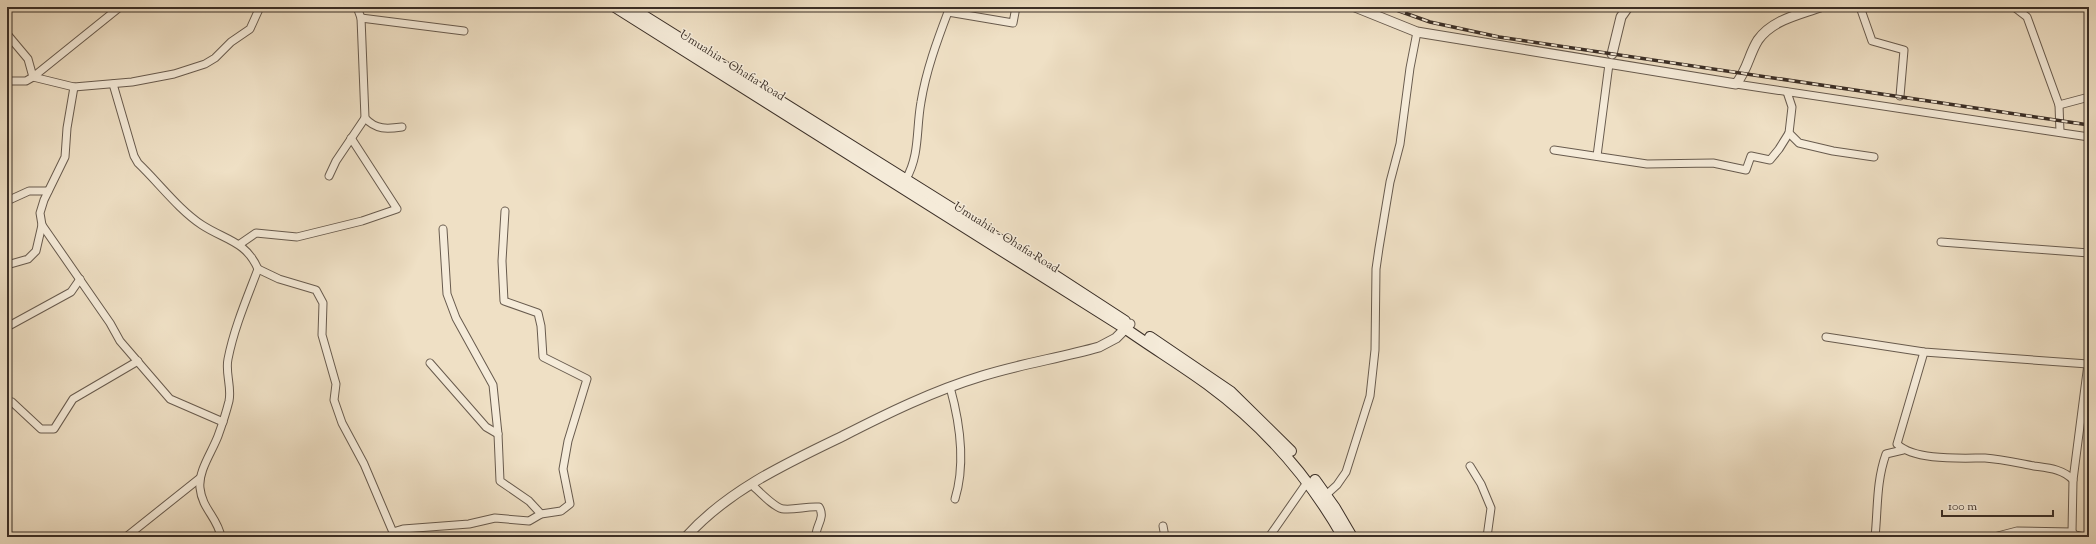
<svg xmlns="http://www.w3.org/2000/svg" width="2096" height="544" font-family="'Sorts Mill Goudy',serif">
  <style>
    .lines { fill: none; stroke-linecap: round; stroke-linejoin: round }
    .minor-casing { stroke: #685b4e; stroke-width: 9 }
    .tertiary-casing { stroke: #685b4e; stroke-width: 11 }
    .secondary-casing { stroke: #3b2f27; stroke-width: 12 }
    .minor { stroke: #f5ebd9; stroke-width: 7 }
    .tertiary { stroke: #f5ebd9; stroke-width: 9 }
    .secondary { stroke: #f5ebd9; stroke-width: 10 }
    .rail-casing { stroke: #3b2f27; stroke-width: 3.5 }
    .rail { stroke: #f5ebd9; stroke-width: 2; stroke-dasharray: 6; stroke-linecap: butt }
    .labels { text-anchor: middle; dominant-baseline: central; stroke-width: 3; stroke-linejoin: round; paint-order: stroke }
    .street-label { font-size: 12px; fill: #3b2f27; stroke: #f5ebd9 }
  </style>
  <rect width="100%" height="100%" fill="#efe0c5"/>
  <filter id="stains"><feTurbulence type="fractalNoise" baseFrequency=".005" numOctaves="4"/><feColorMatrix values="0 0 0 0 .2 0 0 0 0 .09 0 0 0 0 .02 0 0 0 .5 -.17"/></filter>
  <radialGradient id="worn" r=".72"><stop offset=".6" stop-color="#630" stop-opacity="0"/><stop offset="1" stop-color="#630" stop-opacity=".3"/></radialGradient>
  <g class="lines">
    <g class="minor-casing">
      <g id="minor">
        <path d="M357 7 361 18 365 118C376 130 387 129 402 127"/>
        <path d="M1860 7 1872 41 1904 50 1900 96"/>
        <path d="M2014 7 2027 17 2059 105 2060 132"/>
        <path d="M361 18 464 31"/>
        <path d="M7 34 28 59 33 77 74 87 132 82 174 74 205 64 215 58 231 42 250 29 260 7"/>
        <path d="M7 81H26L33 77 120 7"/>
        <path d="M113 84 134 156 138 163C159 183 178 209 202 225 225 240 246 241 258 269 247 298 234 328 228 359 225 373 232 387 229 401 226 413 222 425 218 436 212 452 198 471 200 488 202 509 218 518 221 537"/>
        <path d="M1736 84 2089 137"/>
        <path d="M1787 92 1792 107 1789 133 1799 143 1833 151 1874 157"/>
        <path d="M2059 105 2089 97"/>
        <path d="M1554 150 1647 164 1713 163 1746 170 1751 156 1770 160 1779 149 1789 133"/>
        <path d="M1597 156 1609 64"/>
        <path d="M329 176 336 161 365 118"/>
        <path d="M906 179C920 155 916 129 921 102 926 71 937 41 948 12L1013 23 1016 7"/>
        <path d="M7 201 29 191H48"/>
        <path d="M42 225 110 323 120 341 170 399 223 422"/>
        <path d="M443 229 447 294 456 318 493 385 498 434 500 481 529 501 541 514"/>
        <path d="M1941 242 2089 253"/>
        <path d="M240 244 256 233 297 237 362 221 397 209 351 138"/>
        <path d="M7 265 28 259 36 251 42 225 40 213 44 200 65 157 67 128 74 87"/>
        <path d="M258 269 279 279 316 290 323 303 322 335 336 384 334 400 342 423 364 464 395 537"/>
        <path d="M7 327 71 292 80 279"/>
        <path d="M1826 337 1924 352 2088 364 2073 480"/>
        <path d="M1924 352 1897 444C1915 461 1961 458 1985 458 2001 459 2018 463 2034 466 2048 468 2063 469 2073 480L2072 532"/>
        <path d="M430 363 486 427 498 434"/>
        <path d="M950 387C960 423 966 463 955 499"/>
        <path d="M12 402 41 429H54L73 399 138 361"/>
        <path d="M1470 466 1481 484 1491 508 1487 537"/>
        <path d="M751 484C758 490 775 509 784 509 796 510 807 506 819 507 826 518 815 526 816 537"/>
        <path d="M1326 495 1337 485 1346 472 1370 396 1375 350 1376 269 1379 248 1390 182 1400 144 1410 68 1417 32"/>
        <path d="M1163 526 1165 537"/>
        <path d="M393 532 403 529 469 524 495 518 529 521 541 514 561 511 570 504 563 469 568 441 587 379 543 357 541 326 538 313 504 301 502 261 505 211"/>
        <path d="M126 537 200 478"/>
        <path d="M1269 537 1308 481"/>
        <path d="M1875 537C1878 509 1876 482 1886 454L1903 450"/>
        <path d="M1994 537 2017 531 2072 532 2075 535 2084 537"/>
      </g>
    </g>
    <g class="tertiary-casing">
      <g id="tertiary">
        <path d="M1355 7 1417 32 1736 84C1748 69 1749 54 1758 40 1772 20 1798 15 1820 7"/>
        <path d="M1612 54 1621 17 1628 7"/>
        <path d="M686 537C728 490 787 463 843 436 888 413 933 391 982 376 1020 364 1060 358 1099 347L1116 338 1130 324"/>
      </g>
    </g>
    <g class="secondary-casing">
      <g id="secondary">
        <path d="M615 7 1126 329C1153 348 1181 365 1207 384 1263 425 1309 477 1343 537"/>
        <path d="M630 7 953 209 1125 321"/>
        <path d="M1150 337 1231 392 1291 451"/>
        <path d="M1315 480 1335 508 1352 537"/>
      </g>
    </g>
    <use href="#minor" class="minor"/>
    <use href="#tertiary" class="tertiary"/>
    <use href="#secondary" class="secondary"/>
    <g class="rail-casing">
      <path id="rail" d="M1388 7 1430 22 1499 37 2089 125"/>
    </g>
    <use href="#rail" class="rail"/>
  </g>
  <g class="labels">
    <g class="street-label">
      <text transform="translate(732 66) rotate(32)">Umuahia - Ohafia Road</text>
      <text transform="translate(1006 238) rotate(32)">Umuahia - Ohafia Road</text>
    </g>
  </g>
  <rect width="2096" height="544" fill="none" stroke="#efe0c5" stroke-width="24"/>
  <rect x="8" y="8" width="2080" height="528" fill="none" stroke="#3b2f27" stroke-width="2"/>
  <rect x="12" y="12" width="2072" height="520" fill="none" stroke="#3b2f27"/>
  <path d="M1942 510v6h111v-6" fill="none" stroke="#3b2f27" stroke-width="2"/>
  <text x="1948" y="510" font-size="12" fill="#3b2f27" stroke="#f5ebd9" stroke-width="3" paint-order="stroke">100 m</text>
  <rect width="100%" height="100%" filter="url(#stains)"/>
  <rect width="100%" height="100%" fill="url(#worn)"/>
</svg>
